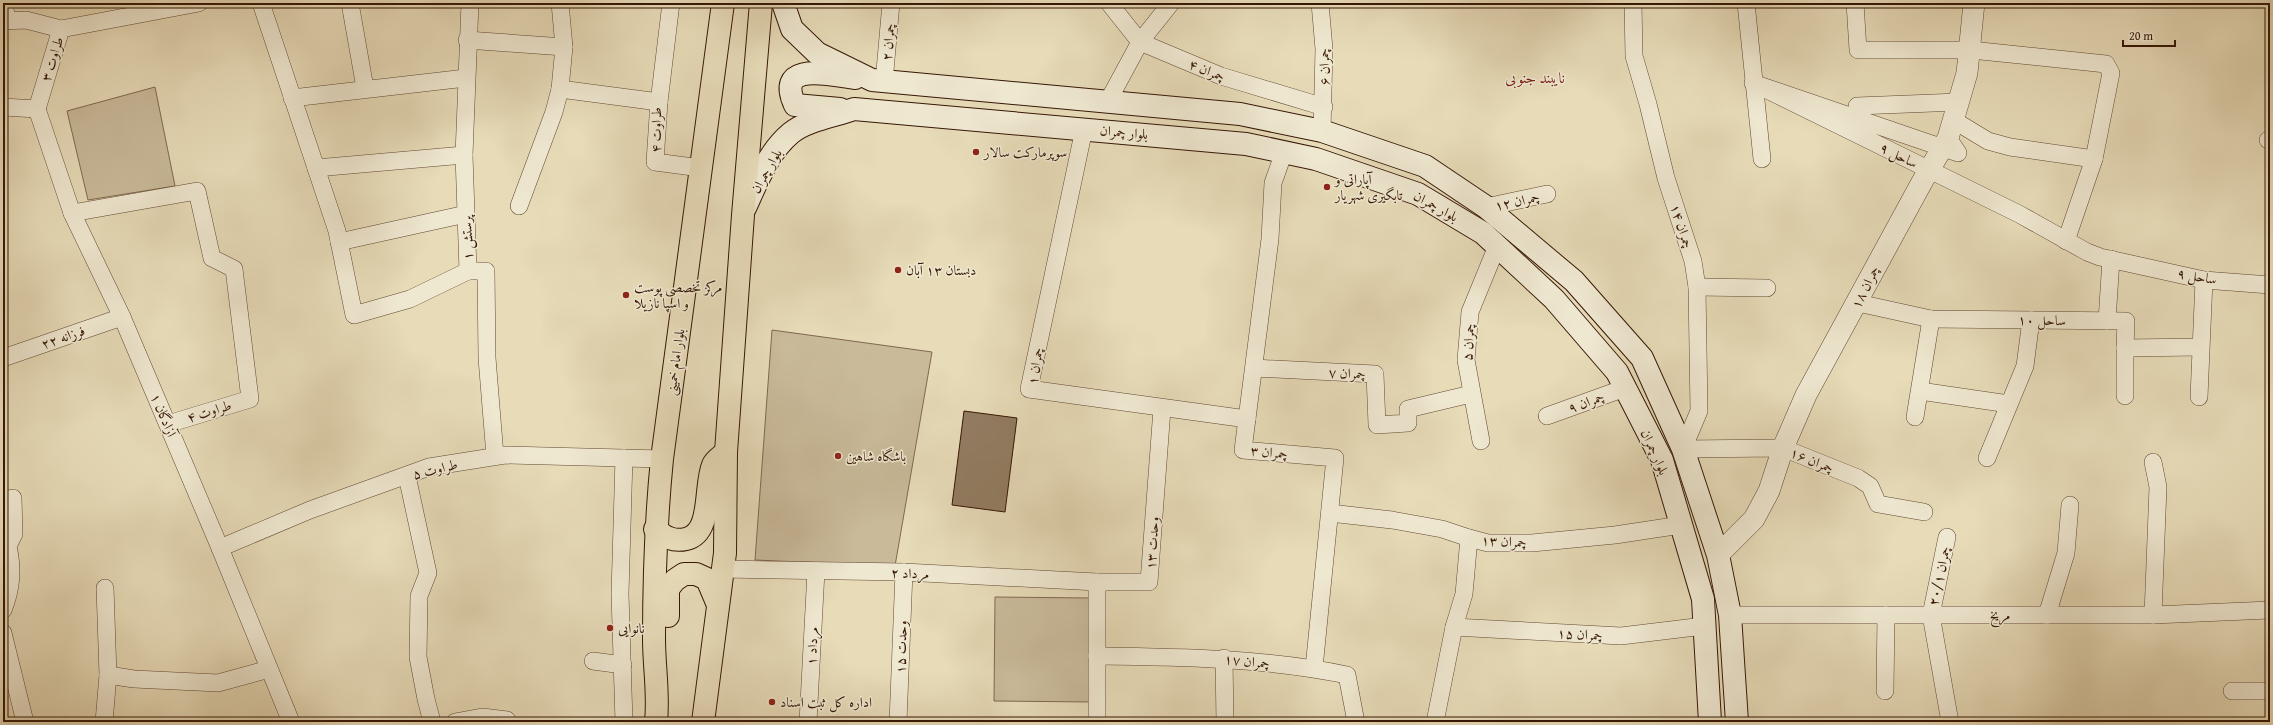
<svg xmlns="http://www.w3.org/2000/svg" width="2273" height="725" font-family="'Gentium Book Plus',Amiri,serif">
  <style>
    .green { fill: #c9ba9a; stroke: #806850 }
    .building { fill: #927c62; stroke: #361605 }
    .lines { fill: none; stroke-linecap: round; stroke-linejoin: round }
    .minor-casing { stroke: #624732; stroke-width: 18 }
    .tertiary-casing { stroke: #624732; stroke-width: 22 }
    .secondary-casing { stroke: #361605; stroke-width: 24 }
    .primary-casing { stroke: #361605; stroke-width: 24 }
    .minor { stroke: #efe8d1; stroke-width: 17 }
    .tertiary { stroke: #efe8d1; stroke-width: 21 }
    .secondary { stroke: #efe8d1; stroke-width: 22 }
    .primary { stroke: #e7dbb8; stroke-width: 22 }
    .poi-dot { fill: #8f2418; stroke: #efe8d1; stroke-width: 1.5 }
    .labels { text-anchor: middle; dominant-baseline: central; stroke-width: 3; stroke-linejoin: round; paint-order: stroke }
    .street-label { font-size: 14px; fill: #361605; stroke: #efe8d1 }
    .poi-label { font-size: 14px; fill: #361605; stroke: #efe8d1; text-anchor: start }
    .neighbourhood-label { font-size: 15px; fill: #7a1f14; stroke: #efe8d1 }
  </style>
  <rect width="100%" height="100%" fill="#e7dbb8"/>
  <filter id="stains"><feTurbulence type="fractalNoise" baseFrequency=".005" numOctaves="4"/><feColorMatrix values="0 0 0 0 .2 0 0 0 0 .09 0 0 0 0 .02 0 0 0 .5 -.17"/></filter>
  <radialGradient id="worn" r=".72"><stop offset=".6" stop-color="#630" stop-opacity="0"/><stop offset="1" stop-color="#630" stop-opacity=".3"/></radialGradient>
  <g class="green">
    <path d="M155 87 175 186 88 200 67 111Z"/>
    <path d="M772 330 932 352 895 566 755 560Z"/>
    <path d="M995 597 1091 598V702L994 701Z"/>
  </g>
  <path class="building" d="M964 411 1017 418 1005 512 952 505Z"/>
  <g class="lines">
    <g class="minor-casing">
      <g id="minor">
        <path d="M4 3 7 21"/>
        <path d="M261 3 337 231 354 315 410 299 468 271"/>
        <path d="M350 3 365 88"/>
        <path d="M470 3 464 155 468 271H486L487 358 495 456"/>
        <path d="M560 3 564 47"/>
        <path d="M1109 3 1140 42 1221 76 1324 107"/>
        <path d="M1320 3 1324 49 1322 131"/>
        <path d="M1633 3 1634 56 1648 104 1666 178 1693 261 1697 287 1699 411 1683 449 1783 448 1858 478 1870 486 1878 504 1924 512"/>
        <path d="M1746 3 1762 159"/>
        <path d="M1855 3 1858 50H1971L2106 64 2111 73 2094 159 2066 241"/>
        <path d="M3 21 26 20 61 29"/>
        <path d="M467 40 564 47 560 89"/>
        <path d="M884 82 891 3"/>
        <path d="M292 98 466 78"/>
        <path d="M659 102 671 3"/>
        <path d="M1107 103 1140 42 1171 3"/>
        <path d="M1857 106 1959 102"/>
        <path d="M3 107 37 109"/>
        <path d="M37 109 72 213 122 317 220 548 291 722"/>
        <path d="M37 109 61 29 199 3"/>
        <path d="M1955 121 1988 141 2010 147 2094 159"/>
        <path d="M1084 129 1029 389 1247 419"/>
        <path d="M1948 138 1958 153 1753 83 2019 214 2087 252 2100 257 2204 280 2270 285"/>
        <path d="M2268 140H2270"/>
        <path d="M1284 152 1273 183 1270 239 1243 450 1335 458 1314 668"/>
        <path d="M316 168 464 155"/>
        <path d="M519 206 554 112 560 89 659 102 655 162 701 168"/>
        <path d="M1486 207 1547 194"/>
        <path d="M72 213 197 191 212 258 234 269 250 399 168 424"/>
        <path d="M339 242 466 214"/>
        <path d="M1697 287 1767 288"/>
        <path d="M1858 303 1931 319 2126 321 2125 348 2200 347"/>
        <path d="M2107 321 2111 259"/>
        <path d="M3 358 122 317"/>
        <path d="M1254 368 1375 374 1377 425 1408 423V409L1471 394"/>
        <path d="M1920 391 2009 404"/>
        <path d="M2125 396V348"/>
        <path d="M2199 397 2204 280"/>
        <path d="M1547 416 1625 388"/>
        <path d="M1915 417 1931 319"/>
        <path d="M1481 441 1466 360 1470 312 1497 246"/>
        <path d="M1987 458 2025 366 2031 320"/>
        <path d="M407 476 428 573 419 596 418 657 426 699 432 722"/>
        <path d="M3 500 13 498 14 534 8 546C13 569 12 588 3 610"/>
        <path d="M1330 513 1392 520 1442 529 1469 538 1488 543H1532L1615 535 1681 525"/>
        <path d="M1947 537 1931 615 1950 722"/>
        <path d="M220 548 310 510 429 467 505 455 662 459"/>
        <path d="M723 569 904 572 1097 582H1149L1162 409"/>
        <path d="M1097 582V722"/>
        <path d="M105 588 108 675"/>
        <path d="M1730 615H2153L2270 610"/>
        <path d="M2047 615 2066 553 2070 505"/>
        <path d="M2153 615 2158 487 2153 462"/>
        <path d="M1454 627 1621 636 1704 626"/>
        <path d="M3 633 25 722"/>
        <path d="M1097 656C1181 657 1265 658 1347 675L1356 722"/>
        <path d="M1224 658 1225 722"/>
        <path d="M593 661 623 665"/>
        <path d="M1885 691 1886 615"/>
        <path d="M2232 691H2270"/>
        <path d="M104 722 108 675 134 679 218 683 269 669"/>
        <path d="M455 722 482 717 507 720"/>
        <path d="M624 722 620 594 624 458"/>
        <path d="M808 722 816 571"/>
        <path d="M898 722 904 572"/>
        <path d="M1435 722 1454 627 1464 594 1469 538"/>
      </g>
    </g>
    <g class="tertiary-casing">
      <path id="tertiary" d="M1718 555 1754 519 1769 491 1783 448 1806 395 1922 182 1948 138 1967 73 1974 3"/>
    </g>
    <g class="secondary-casing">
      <g id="secondary">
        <path d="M783 3 792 29 817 53 872 80 1240 114 1322 131 1425 166 1486 207 1574 281 1642 358 1683 449 1718 555 1730 615 1737 722"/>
        <path d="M840 109 795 105C774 60 831 75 855 78"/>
        <path d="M745 208C757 182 768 152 791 133 807 120 835 116 854 109L1246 144 1316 159 1418 194 1483 233 1554 299 1617 372 1662 460 1703 599 1710 722"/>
      </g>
    </g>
    <g class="primary-casing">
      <g id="primary">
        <path d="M655 529C665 537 673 542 686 539 713 533 704 486 713 465 715 460 722 456 726 452"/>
        <path d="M668 616V589L675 580 684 574H696L707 579 718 605"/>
        <path d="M656 722C659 694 654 667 654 639 654 579 656 519 662 459L723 3"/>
        <path d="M703 722 725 553 726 452 743 215 761 3"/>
      </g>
    </g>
    <use href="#minor" class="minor"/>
    <use href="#tertiary" class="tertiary"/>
    <use href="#secondary" class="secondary"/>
    <use href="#primary" class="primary"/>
  </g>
  <g class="poi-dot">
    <circle cx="976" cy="152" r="4"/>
    <circle cx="1327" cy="187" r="4"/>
    <circle cx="898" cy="270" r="4"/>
    <circle cx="626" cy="295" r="4"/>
    <circle cx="838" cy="456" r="4"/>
    <circle cx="610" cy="628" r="4"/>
    <circle cx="772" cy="702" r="4"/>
  </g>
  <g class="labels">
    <g class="street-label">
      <text transform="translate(888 42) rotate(-85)">چمران ۲</text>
      <text transform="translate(52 59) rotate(-73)">طراوت ۳</text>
      <text transform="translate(1324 67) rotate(-91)">چمران ۶</text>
      <text transform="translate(1207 70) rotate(22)">چمران ۴</text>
      <text transform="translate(656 130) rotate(-90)">طراوت ۴</text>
      <text transform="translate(1124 132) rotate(5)">بلوار چمران</text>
      <text transform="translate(1899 155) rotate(26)">ساحل ۹</text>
      <text transform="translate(766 171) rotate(-60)">بلوار چمران</text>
      <text transform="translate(1517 201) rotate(-12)">چمران ۱۲</text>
      <text transform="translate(1436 206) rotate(29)">بلوار چمران</text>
      <text transform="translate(1682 226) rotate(72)">چمران ۱۴</text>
      <text transform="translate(467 238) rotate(-92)">پرستش ۱</text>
      <text transform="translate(2197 276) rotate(10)">ساحل ۹</text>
      <text transform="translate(1865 287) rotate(-63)">چمران ۱۸</text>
      <text transform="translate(2042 320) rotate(1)">ساحل ۱۰</text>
      <text transform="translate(63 337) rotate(-19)">فرزانه ۲۲</text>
      <text transform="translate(1468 342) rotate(-86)">چمران ۵</text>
      <text transform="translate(675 362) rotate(-82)">بلوار امام خمینی</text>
      <text transform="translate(1035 366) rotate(-81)">چمران ۱</text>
      <text transform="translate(1347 373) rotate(2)">چمران ۷</text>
      <text transform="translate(1586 402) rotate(-20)">چمران ۹</text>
      <text transform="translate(209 411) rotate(-17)">طراوت ۴</text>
      <text transform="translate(164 415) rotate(67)">آزادگان ۱</text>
      <text transform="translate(1269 452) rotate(6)">چمران ۳</text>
      <text transform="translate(1655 452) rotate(66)">بلوار چمران</text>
      <text transform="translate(1812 460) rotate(22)">چمران ۱۶</text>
      <text transform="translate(435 469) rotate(-14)">طراوت ۵</text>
      <text transform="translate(1504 541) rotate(3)">چمران ۱۳</text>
      <text transform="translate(1152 543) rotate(-86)">وحدت ۱۳</text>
      <text transform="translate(910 573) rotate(2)">مرداد ۲</text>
      <text transform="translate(1939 576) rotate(-78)">چمران ۲۰/۱</text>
      <text x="2000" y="615">مریخ</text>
      <text transform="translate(1580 634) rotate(3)">چمران ۱۵</text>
      <text transform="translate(812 646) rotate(-87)">مرداد ۱</text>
      <text transform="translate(901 647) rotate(-88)">وحدت ۱۵</text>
      <text transform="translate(1247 661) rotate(6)">چمران ۱۷</text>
    </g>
    <g class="poi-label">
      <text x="984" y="152">سوپرمارکت سالار</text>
      <text x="1335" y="179">آپاراتی و<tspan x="1335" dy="16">تابگیری شهریار</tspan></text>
      <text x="906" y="270">دبستان ۱۳ آبان</text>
      <text x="634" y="287">مرکز تخصصی پوست<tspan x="634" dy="16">و اسپا نازیلا</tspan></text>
      <text x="846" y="456">باشگاه شاهین</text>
      <text x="618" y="628">نانوایی</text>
      <text x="780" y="702">اداره کل ثبت اسناد</text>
    </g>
    <g class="neighbourhood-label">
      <text x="1535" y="77">نایبند جنوبی</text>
    </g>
  </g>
  <rect width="2273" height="725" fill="none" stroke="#e7dbb8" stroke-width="16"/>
  <rect x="4" y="4" width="2265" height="717" fill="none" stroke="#361605" stroke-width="2"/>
  <rect x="8" y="8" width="2257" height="709" fill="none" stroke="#361605"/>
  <path d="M2123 40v6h52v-6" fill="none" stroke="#361605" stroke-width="2"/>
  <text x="2129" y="40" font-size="12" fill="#361605" stroke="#efe8d1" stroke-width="3" paint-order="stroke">20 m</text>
  <rect width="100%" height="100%" filter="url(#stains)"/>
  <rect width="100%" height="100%" fill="url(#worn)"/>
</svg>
